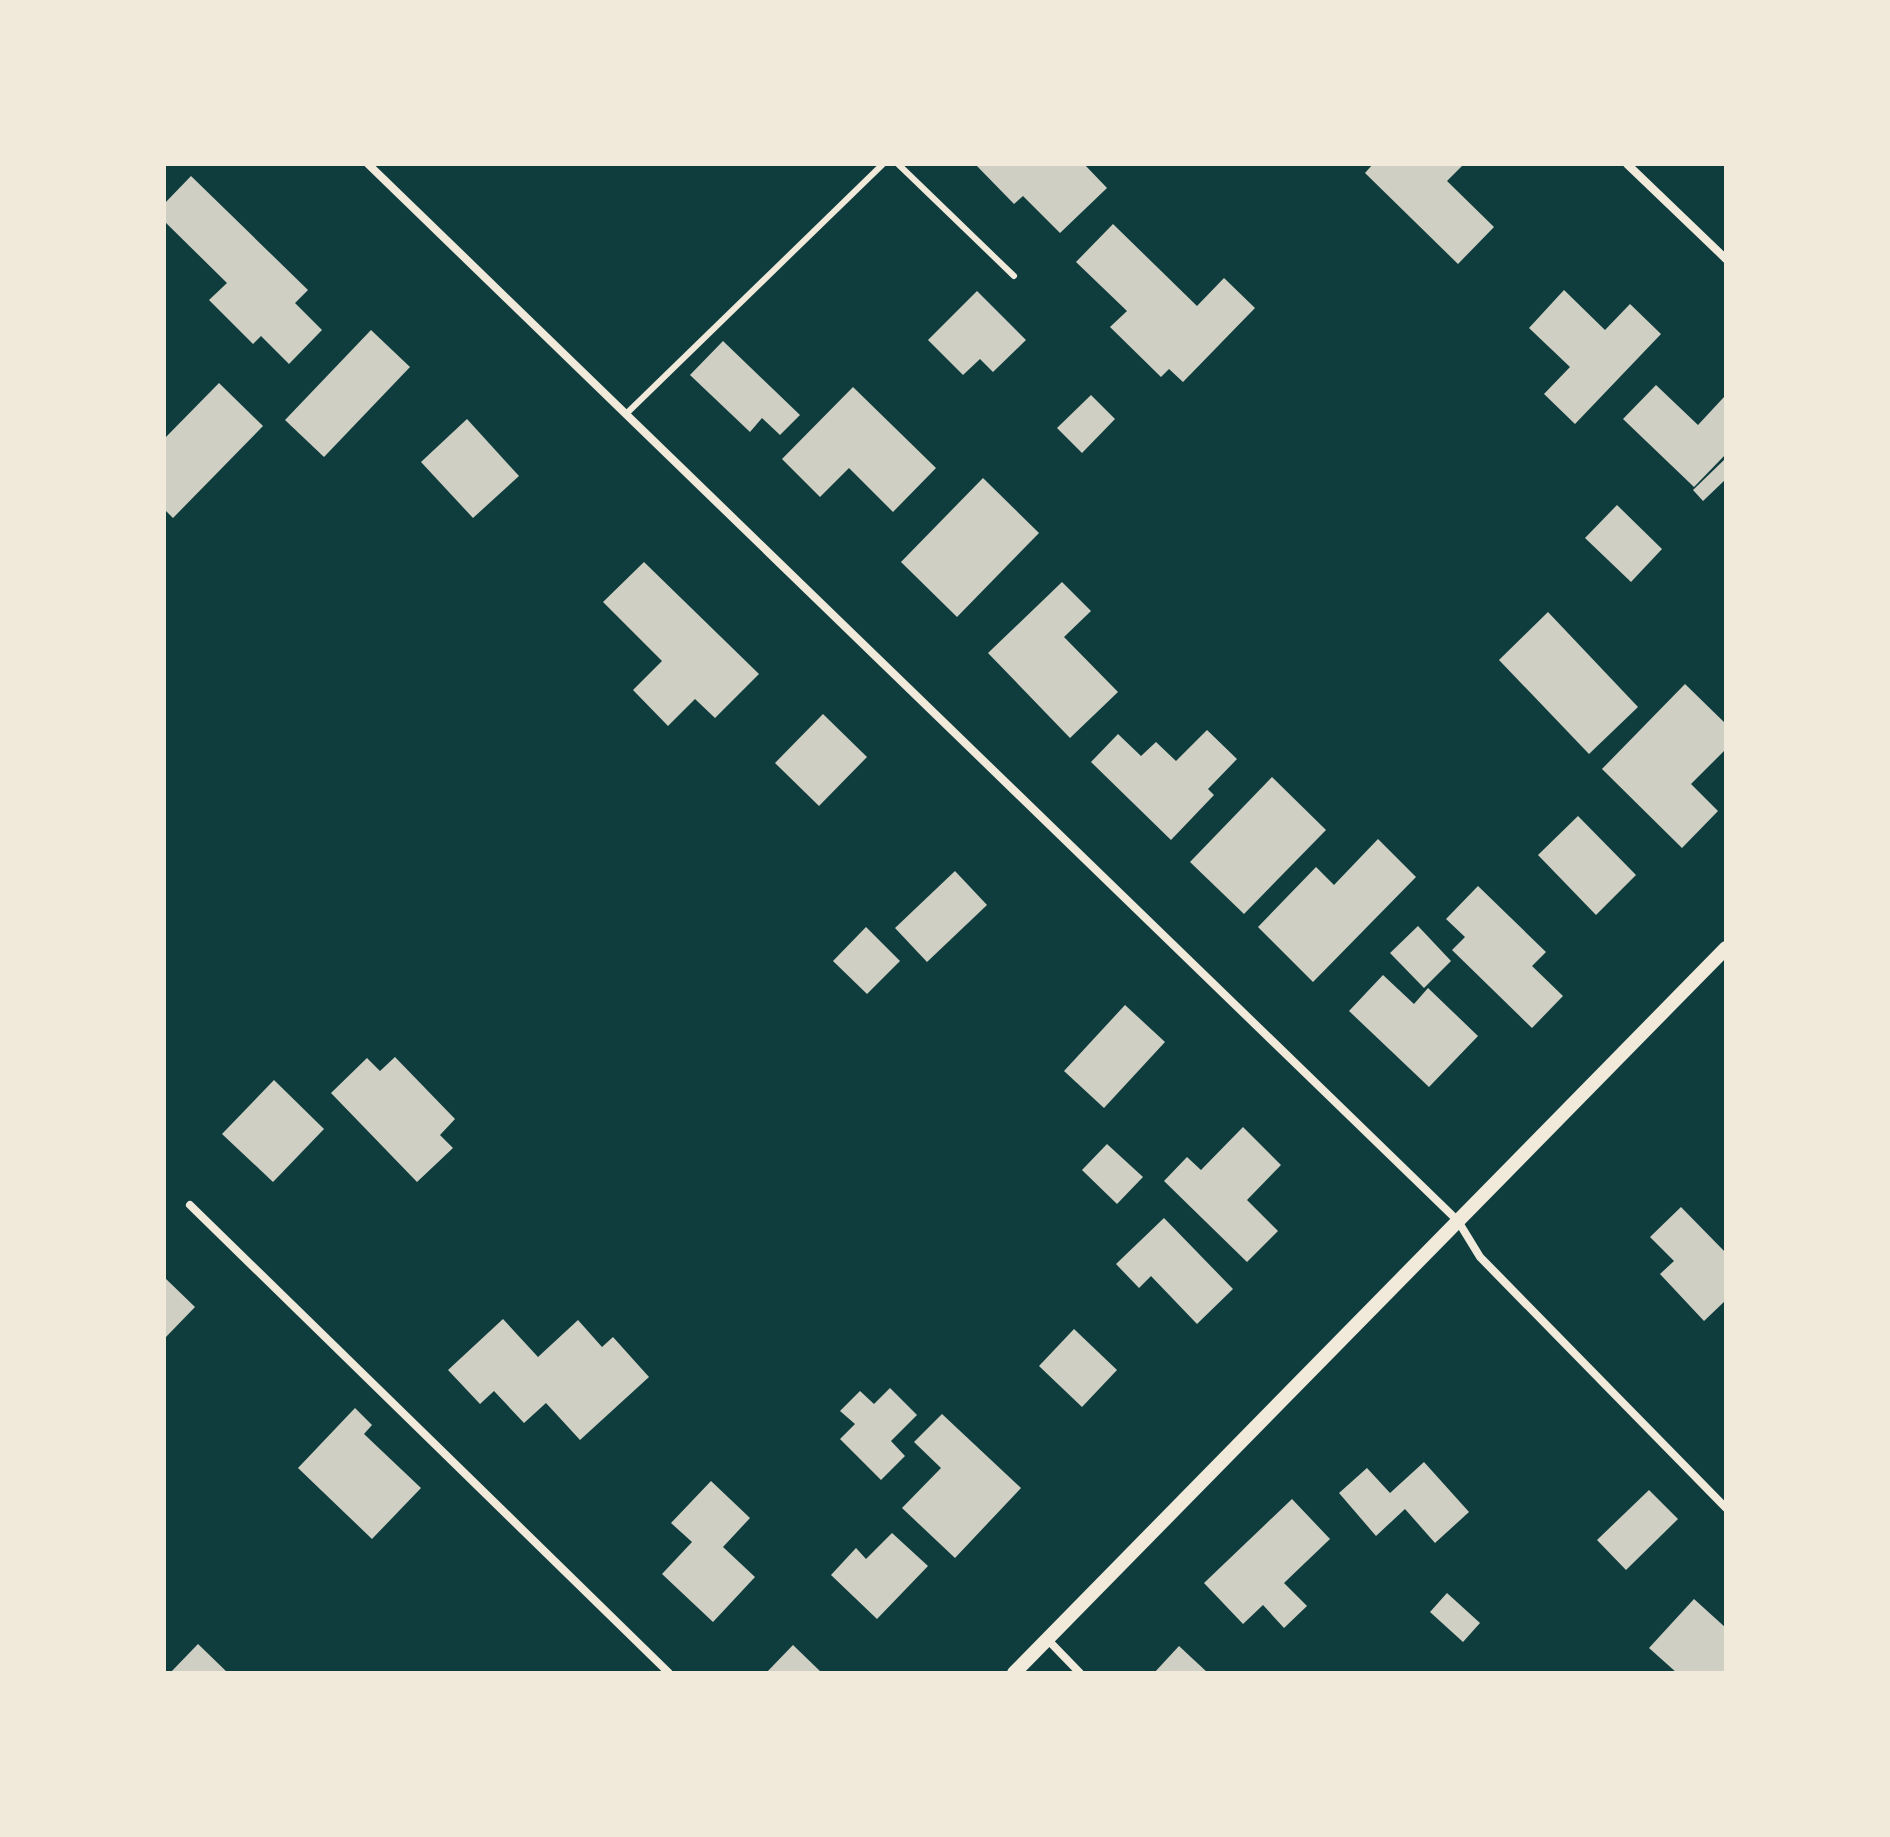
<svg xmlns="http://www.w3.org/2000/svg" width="1890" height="1837" font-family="'Zilla Slab',serif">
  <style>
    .building { fill: #cfcfc3 }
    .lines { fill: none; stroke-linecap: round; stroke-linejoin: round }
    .service { stroke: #f1e9da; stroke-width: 6 }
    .minor { stroke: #f1e9da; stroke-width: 8 }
    .tertiary { stroke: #f1e9da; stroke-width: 14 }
  </style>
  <rect width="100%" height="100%" fill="#0f3d3e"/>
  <g class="building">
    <path d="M975 164H1084L1107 188 1060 233 1023 196 1014 204Z"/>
    <path d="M1373 164H1464L1447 181 1494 227 1458 264 1365 173Z"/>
    <path d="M191 176 308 290 295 303 322 330 289 364 261 336 253 344 209 300 227 283 164 221V204Z"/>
    <path d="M1113 224 1197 306 1224 278 1255 308 1183 382 1169 369 1161 377 1110 327 1127 311 1076 262Z"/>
    <path d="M1564 290 1605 330 1630 304 1661 334 1575 424 1544 394 1570 367 1529 328Z"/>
    <path d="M977 291 1026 340 993 372 980 359 963 375 928 340Z"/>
    <path d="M371 330 410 367 324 457 285 420Z"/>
    <path d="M723 341 800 415 780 435 762 418 750 432 690 375Z"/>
    <path d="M219 383 263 426 173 518 164 509V439Z"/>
    <path d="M1656 385 1698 425 1724 397 1726 398V454L1694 487 1623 419Z"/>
    <path d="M853 387 936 468 893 512 849 468 820 497 782 459Z"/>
    <path d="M1091 395 1115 419 1082 453 1057 428Z"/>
    <path d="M467 419 519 476 473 518 421 462Z"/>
    <path d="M1726 458V479L1703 501 1693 490Z"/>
    <path d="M983 478 1039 533 957 617 901 562Z"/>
    <path d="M1617 505 1662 549 1631 582 1585 538Z"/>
    <path d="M644 562 759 674 715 718 695 699 668 726 633 690 662 661 603 602Z"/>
    <path d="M1062 582 1091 611 1064 637 1118 692 1070 738 988 653Z"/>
    <path d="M1548 612 1638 707 1589 754 1499 660Z"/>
    <path d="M1685 684 1726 724V749L1691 784 1718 811 1682 848 1602 769Z"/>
    <path d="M823 714 867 757 819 806 775 763Z"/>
    <path d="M1207 730 1237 759 1208 789 1214 795 1171 840 1091 762 1118 734 1141 756 1156 742 1176 761Z"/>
    <path d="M1272 777 1326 830 1244 914 1190 862Z"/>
    <path d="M1578 816 1636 875 1596 915 1538 855Z"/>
    <path d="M1378 839 1416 877 1313 982 1258 927 1316 867 1334 885Z"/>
    <path d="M955 871 987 905 927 962 895 928Z"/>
    <path d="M1478 886 1546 952 1532 966 1563 996 1532 1028 1452 950 1465 937 1446 919Z"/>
    <path d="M1418 926 1451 961 1424 988 1390 953Z"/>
    <path d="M866 927 900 961 867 994 833 961Z"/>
    <path d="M1383 975 1414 1004 1428 988 1478 1036 1429 1087 1349 1011Z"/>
    <path d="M1125 1005 1165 1042 1104 1108 1064 1071Z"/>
    <path d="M395 1057 455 1119 440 1135 453 1148 417 1182 331 1093 367 1058 380 1071Z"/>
    <path d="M274 1080 324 1129 273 1182 222 1134Z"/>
    <path d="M1243 1127 1281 1165 1247 1200 1278 1231 1247 1262 1164 1181 1187 1157 1201 1170Z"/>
    <path d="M1107 1144 1143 1177 1117 1204 1082 1170Z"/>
    <path d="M1681 1207 1726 1253V1300L1704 1321 1660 1274 1674 1261 1650 1237Z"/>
    <path d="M1164 1218 1233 1289 1197 1324 1151 1276 1139 1288 1116 1264Z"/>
    <path d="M164 1277 195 1307 164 1339Z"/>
    <path d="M503 1319 538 1357 578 1320 602 1347 613 1337 649 1377 580 1440 546 1403 524 1423 494 1391 480 1404 448 1370Z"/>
    <path d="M1074 1329 1117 1370 1082 1407 1039 1366Z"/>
    <path d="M890 1388 917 1415 891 1441 905 1456 881 1480 840 1439 855 1424 840 1411 860 1391 874 1404Z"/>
    <path d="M355 1408 372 1425 364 1434 421 1488 372 1539 298 1468Z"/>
    <path d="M942 1414 1021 1488 955 1558 902 1508 941 1468 914 1442Z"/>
    <path d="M1424 1462 1469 1512 1435 1543 1405 1509 1376 1536 1339 1493 1367 1468 1390 1493Z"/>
    <path d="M711 1481 750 1518 723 1547 755 1577 713 1622 662 1574 692 1542 671 1523Z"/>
    <path d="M1649 1490 1678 1519 1626 1570 1597 1540Z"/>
    <path d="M1292 1499 1330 1539 1284 1583 1307 1606 1284 1628 1263 1605 1243 1624 1204 1583Z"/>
    <path d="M892 1533 928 1566 877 1619 831 1575 856 1548 866 1559Z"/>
    <path d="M1447 1593 1480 1623 1463 1642 1430 1612Z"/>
    <path d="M1694 1599 1726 1628V1673H1677L1649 1648Z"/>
    <path d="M198 1644 228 1673H170Z"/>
    <path d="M793 1645 822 1673H766Z"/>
    <path d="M1179 1646 1208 1673H1154Z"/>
  </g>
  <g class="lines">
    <g class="service">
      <path d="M898 164 1014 276"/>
      <path d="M626 414 883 164"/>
    </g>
    <g class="minor">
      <path d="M368 164 1458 1221 1480 1257 1726 1508"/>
      <path d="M1627 164 1726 259"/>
      <path d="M190 1205 669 1673"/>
      <path d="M1047 1639 1080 1673"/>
    </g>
    <path class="tertiary" d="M1014 1673 1726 948"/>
  </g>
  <rect width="1890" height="1837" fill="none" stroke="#f1e9da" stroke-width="332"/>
</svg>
